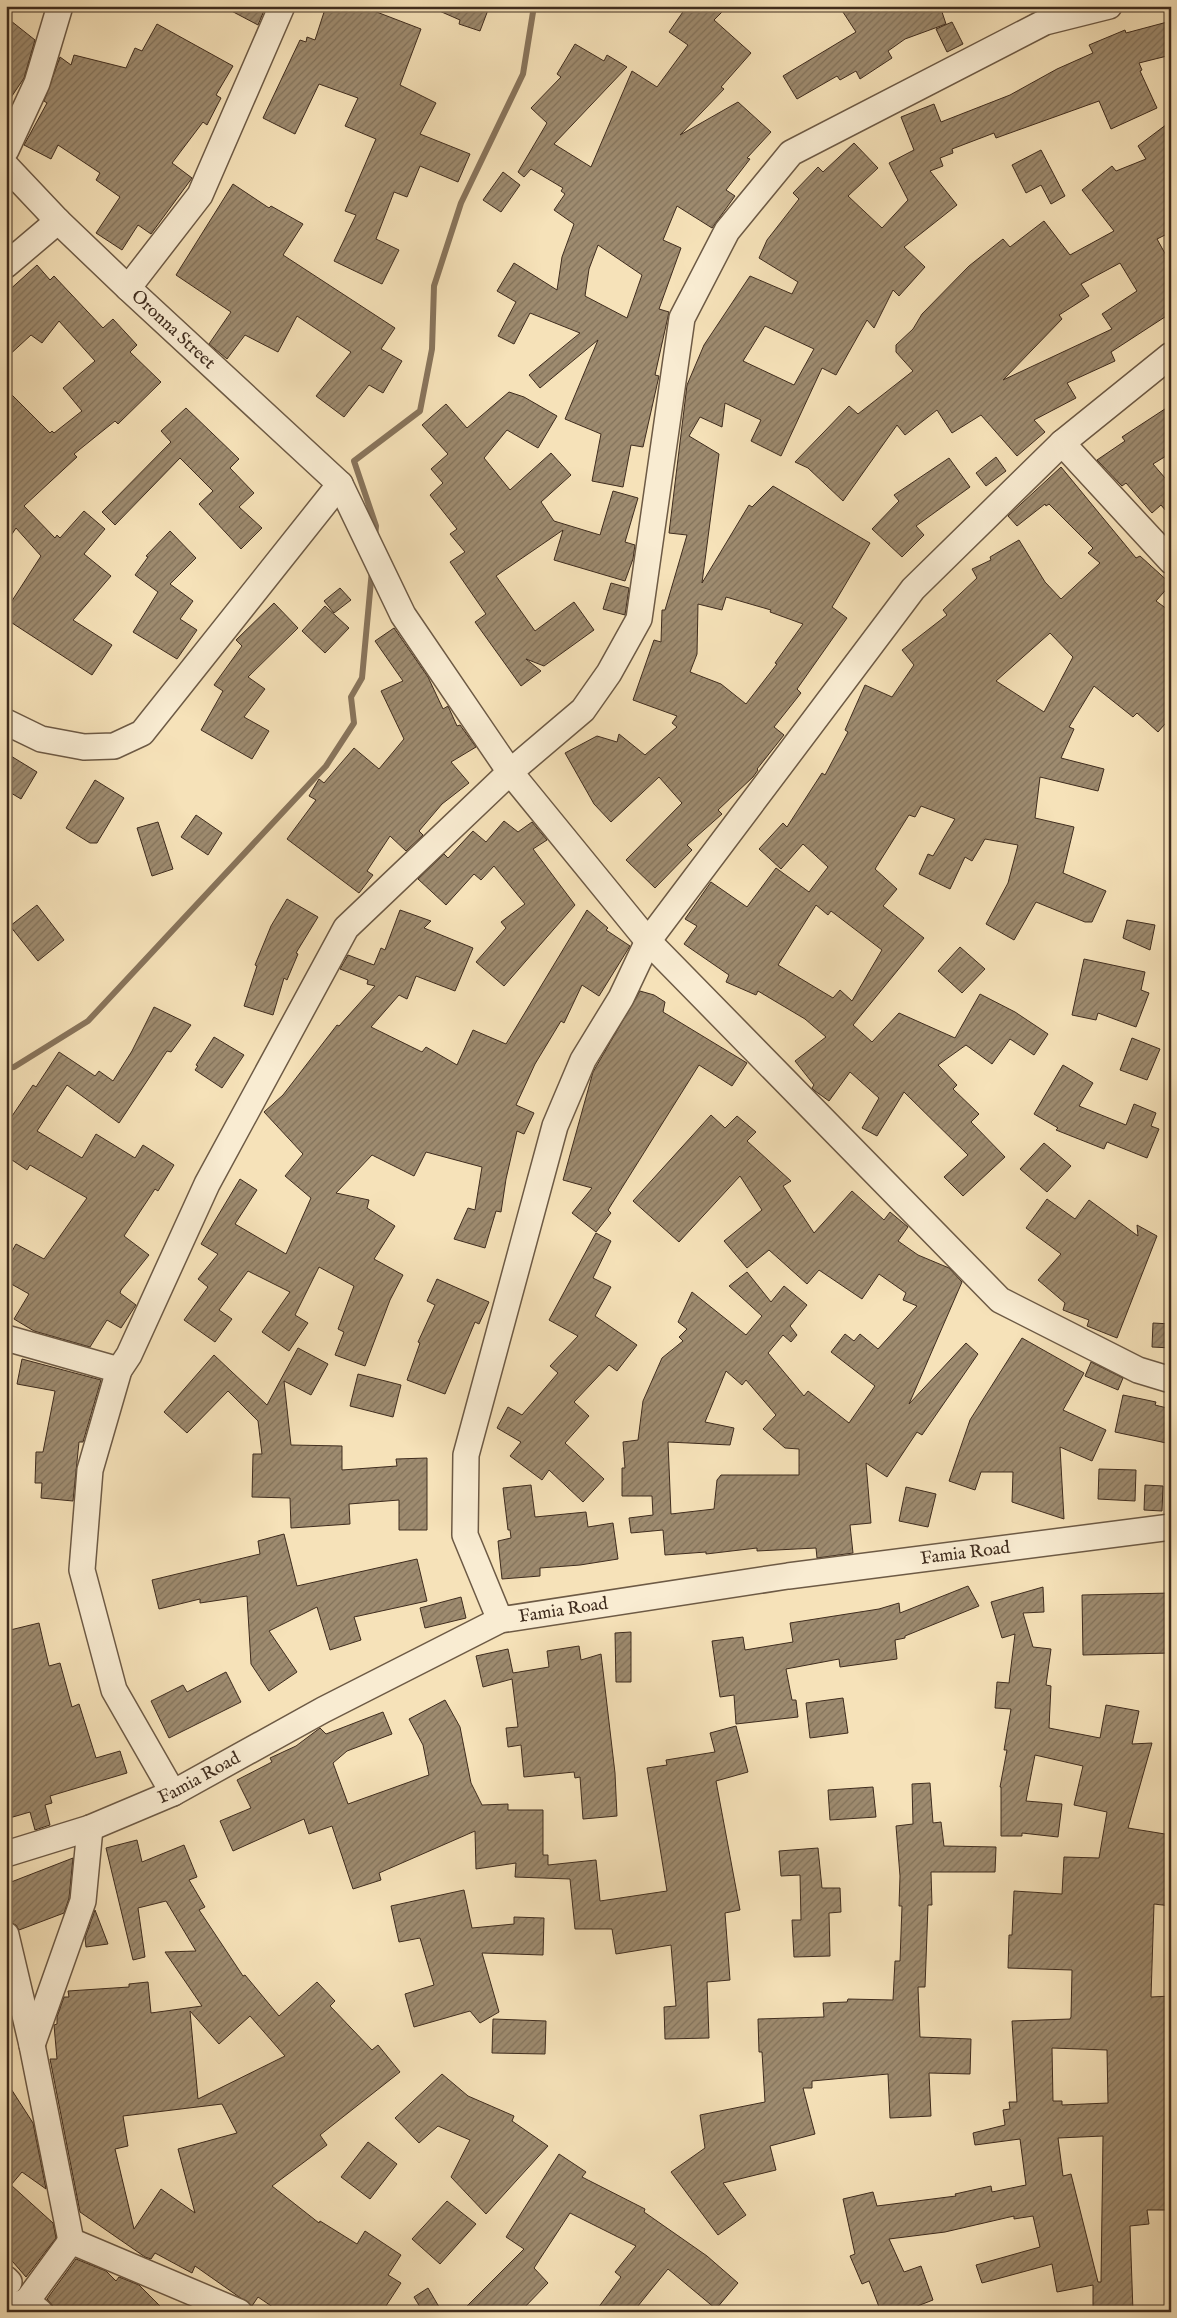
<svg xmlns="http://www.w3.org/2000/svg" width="1177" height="2318" font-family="'IM FELL English',serif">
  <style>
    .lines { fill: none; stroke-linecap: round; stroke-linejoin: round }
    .stream { stroke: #88745b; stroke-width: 6 }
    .building { fill: url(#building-hatch); stroke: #3f2c1e; fill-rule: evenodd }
    .street-casing { stroke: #6d5a45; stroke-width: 28 }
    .street { stroke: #f9ecd2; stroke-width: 25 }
    .labels { text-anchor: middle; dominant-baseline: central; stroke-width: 4; stroke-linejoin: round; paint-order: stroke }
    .street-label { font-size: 18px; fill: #3f2c1e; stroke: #f9ecd2 }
  </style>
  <defs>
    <pattern id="building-hatch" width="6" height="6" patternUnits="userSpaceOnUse" patternTransform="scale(1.25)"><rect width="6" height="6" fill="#9e8b6f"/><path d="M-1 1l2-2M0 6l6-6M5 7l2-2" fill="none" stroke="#82725b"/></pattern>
  </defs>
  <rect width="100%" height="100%" fill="#f6e2b9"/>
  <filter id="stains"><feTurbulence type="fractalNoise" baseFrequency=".004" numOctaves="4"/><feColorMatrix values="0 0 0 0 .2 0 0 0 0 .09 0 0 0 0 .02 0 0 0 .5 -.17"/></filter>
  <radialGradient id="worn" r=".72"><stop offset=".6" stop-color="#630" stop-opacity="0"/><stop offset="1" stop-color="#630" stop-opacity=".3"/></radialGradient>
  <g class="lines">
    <g class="stream">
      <path d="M375 538 376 526 354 461 420 411 432 349 434 286 461 203 523 74 534 6"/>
      <path d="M6 1068 14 1067 88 1021 326 766 354 723 351 697 362 678 372 570"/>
    </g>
  </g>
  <g class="building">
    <path d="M222 6H266L258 25Z"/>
    <path d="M326 6H361L421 29 400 85 436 103 420 134 470 154 458 182 420 166 407 197 394 192 376 239 399 250 382 284 334 261 356 215 345 211 376 139 345 126 358 98 319 84 295 134 263 118 300 40 306 42 307 37 315 40Z"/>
    <path d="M428 6H478L488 10 480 31 459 24 460 20Z"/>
    <path d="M687 6H728L714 20 751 53 721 87 724 89 680 135 738 102 771 132 747 158 750 159 726 190 735 196 712 228 677 206 663 240 681 248 659 309 669 312 655 375 659 376 643 447 631 445 623 487 592 481 601 434 565 419 598 340 540 388 529 375 580 333 530 313 514 344 498 336 516 302 497 291 514 263 557 290 562 257 574 224 554 210 565 194 561 191 563 188 531 169 524 177 518 172 547 123 531 108 561 77 557 74 575 44 604 61 607 55 627 67 554 144 591 167 632 71 657 87 688 45 669 32ZM598 245 642 275 627 318 585 296 589 269Z"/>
    <path d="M839 6H940L946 24 905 39 888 51 892 58 860 79 856 71 840 80 837 76 797 99 783 76 856 32Z"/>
    <path d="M6 17 35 40 24 78 6 105Z"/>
    <path d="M1171 21V55L1139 63 1142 70 1140 71 1157 108 1111 129 1099 101 996 138 994 133 952 149 953 153 940 158 943 166 930 171 957 205 904 247 925 267 899 296 893 290 874 328 867 320 836 375 822 368 781 456 751 441 761 420 725 403 722 427 700 417 689 436 719 454 702 583 749 505 752 507 773 486 870 543 832 607 847 618 797 689 801 693 774 727 784 735 757 769 758 770 753 777 718 810 722 814 687 845 692 850 655 888 626 860 682 803 659 777 611 822 594 804 565 753 597 736 617 742 619 734 645 755 677 727 672 723 677 716 633 700 654 640 661 642 662 610H665L687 535 669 533 687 385 704 345 750 276 792 294 798 282 759 258 767 240 799 199 793 193 818 167 823 172 854 143 878 168 848 196 882 228 908 200 889 163 914 150 901 117 934 104 941 122 1010 95 1057 69 1093 53 1089 45 1125 30 1126 33ZM765 326 814 349 794 385 743 361ZM726 597 771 610 770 612 803 624 775 663 777 664 746 704 721 684 690 672 697 654 698 604 722 610Z"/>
    <path d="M952 22 963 44 947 52 936 29Z"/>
    <path d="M157 24 233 66 216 95 221 98 207 125 203 122 172 163 192 178 151 234 138 225 122 250 96 233 120 197 96 180 100 173 58 145 51 159 24 145 47 103 44 101 60 57 71 65 74 55 126 68 135 48 142 51Z"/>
    <path d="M1171 121V232L1157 239 1167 257 1165 258 1171 268V313L1111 352 1115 361 1067 383 1076 398 1034 420 1045 432 1017 456 981 415 952 433 937 410 905 435 897 425 843 501 808 468 795 462 849 406 858 414 913 371 896 352V345L913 329 922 314 969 266 1003 239 1010 247 1044 221 1070 255 1114 231 1082 190 1112 166 1116 171 1146 159 1138 146ZM1120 263 1137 291 1102 314 1112 329 1003 380 1062 319 1059 315 1089 296 1081 284Z"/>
    <path d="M1041 150 1065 196 1051 204 1041 185 1026 193 1012 165Z"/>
    <path d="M503 172 520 185 501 212 483 200Z"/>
    <path d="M233 184 269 208 271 206 303 224 283 255 395 328 381 349 402 361 383 393 369 385 344 417 316 396 351 352 297 316 278 352 245 335 227 359 209 344 231 312 176 275Z"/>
    <path d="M37 265 50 280 54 276 103 328 113 319 137 345 130 352 161 382 118 424 115 421 74 454 77 457 24 506 55 538 57 535 60 538 84 511 105 529 84 554 111 576 73 620 112 645 92 675 6 619V610L41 556 16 528 6 543V389L50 433 52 431 54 433 82 411 63 388 95 361 59 321 42 343 31 335 6 358V293Z"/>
    <path d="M509 392 524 397 557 416 538 448 507 430 484 458 510 490 551 453 571 475 541 502 554 521 600 535 613 491 638 498 625 542 635 545 633 559 625 581 554 560 563 530 496 576 535 631 574 602 594 630 544 666 526 659 541 671 521 686 475 622 486 614 450 562 465 552 450 534 457 529 430 495 443 483 431 469 448 454 422 425 446 404 467 428Z"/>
    <path d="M1171 405V453L1153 464 1171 485V517L1161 505 1152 513 1126 483 1122 486 1097 460 1125 441 1122 437Z"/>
    <path d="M186 408 239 459 230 468 254 493 239 507 262 528 241 549 199 504 213 491 180 458 115 525 102 512 171 442 161 431Z"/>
    <path d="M996 457 1006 471 986 486 976 473Z"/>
    <path d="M949 458 970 487 916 526 924 535 902 557 872 529 899 501 894 495Z"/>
    <path d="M1061 467 1136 558 1140 556 1171 584 1156 601 1171 612V717L1158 732 1137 713 1133 717 1094 686 1069 727 1074 729 1061 758 1104 769 1098 791 1040 777 1035 818 1074 827 1063 873 1106 891 1092 922H1085L1036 902 1014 940 986 924 1008 883 1018 845 985 839 972 861 965 857 950 889 919 874 928 854 933 856 955 819 921 806 915 817 909 815 875 869 897 889 883 906 924 938 853 1025 872 1042 899 1013 955 1038 980 994 1015 1012 1048 1034 1034 1055 1010 1039 992 1064 966 1045 938 1065 957 1085 953 1089 979 1114 971 1122 1005 1157 963 1196 944 1177 968 1155 904 1092 877 1136 862 1128 879 1098 850 1072 829 1101 815 1091 812 1088 814 1085 795 1061 826 1037 805 1019 758 991 756 995 726 982 729 975 684 944 697 926 685 919 711 882 747 907 776 868 809 892 828 867 803 844 781 869 759 849 783 823 787 827 822 773 825 775 848 732 845 730 865 685 892 697 914 665 902 650 947 615 943 610 977 578 972 569 991 560 990 557 1019 540 1045 582 1061 599 1100 563 1088 553 1093 548 1049 504 1046 506 1045 504 1017 526 1008 516ZM1050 633 1073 657 1044 712 996 681ZM816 905 828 915 831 911 882 950 852 1001 840 990 833 998 778 965Z"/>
    <path d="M170 531 196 558 170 584 193 601 180 619 197 630 177 659 133 632 158 592 135 575 148 557 146 556Z"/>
    <path d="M611 583 629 588 625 615 603 609Z"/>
    <path d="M340 588 351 600 334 613 324 601Z"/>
    <path d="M274 603 298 628 248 677 265 689 244 717 269 731 252 759 201 730 223 691 214 685 242 646 236 640Z"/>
    <path d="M325 606 349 628 325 653 302 631Z"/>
    <path d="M394 628 428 677 443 709 448 706 457 726 460 725 476 747 451 762 469 783 442 804 419 831 423 835 406 851 390 836 367 871 373 875 359 893 287 839 316 800 309 796 319 779 324 783 354 748 379 769 404 739 381 691 403 681 375 641Z"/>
    <path d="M6 753 37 772 21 799 6 790Z"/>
    <path d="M95 780 124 798 97 843H90L66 828Z"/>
    <path d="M196 815 222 833 208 855 181 837Z"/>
    <path d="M504 821 518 832 532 822 547 840 533 849 575 905 504 986 476 962 506 928 501 922 525 904 494 866 481 880 474 874 446 905 418 879 444 854 448 858 473 831 486 842Z"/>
    <path d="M158 822 173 869 152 876 137 828Z"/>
    <path d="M287 899 318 917 296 953 298 954 287 980 284 978 273 1015 244 1006 257 966 255 965 271 926Z"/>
    <path d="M37 905 64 940 38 961 10 926Z"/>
    <path d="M400 910 431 921 424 928 473 948 455 991 416 976 407 999 399 995 371 1027 422 1052 426 1047 457 1065 473 1030 506 1044 587 910 608 928 606 930 630 946 599 996 582 985 564 1023 561 1021 535 1064 516 1105 534 1113 524 1134 517 1131 506 1179 501 1212 496 1211 485 1248 454 1239 468 1208 475 1210 482 1167 426 1152 414 1176 372 1155 336 1193 369 1200 367 1208 395 1226 374 1259 403 1275 390 1300 365 1366 335 1355 344 1332 338 1329 354 1286 319 1267 295 1315 308 1323 289 1351 262 1332 290 1292 248 1271 219 1310 232 1319 215 1342 184 1320 208 1287 198 1279 218 1254 201 1244 240 1179 257 1190 235 1224 286 1254 311 1198 285 1176 303 1154 264 1112 283 1095 337 1025 339 1026 375 986 367 984 368 980 340 969 348 955 374 965 381 948 385 950Z"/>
    <path d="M1127 920 1155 925 1150 950 1123 938Z"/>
    <path d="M960 947 985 969 962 993 938 971Z"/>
    <path d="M1084 959 1145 972 1141 990 1149 993 1136 1027 1098 1013 1096 1020 1072 1015Z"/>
    <path d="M640 991 654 995 665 1002 663 1012 747 1063 732 1086 699 1065 608 1210 611 1213 596 1232 572 1213 592 1188 563 1180 593 1072Z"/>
    <path d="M154 1007 191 1025 171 1052 167 1051 119 1123 67 1085 37 1131 82 1158 96 1134 135 1158 143 1145 174 1165 158 1191 155 1189 124 1236 149 1255 121 1290 120 1293 136 1305 121 1328 107 1320 90 1347 34 1331 14 1319 29 1294 6 1281V1262L16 1244 44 1259 87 1198 30 1165 27 1170 6 1156V1125L33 1085 36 1087 59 1052 95 1076 99 1071 113 1081 132 1051Z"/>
    <path d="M214 1037 244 1055 222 1088 195 1070 198 1066 196 1065Z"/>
    <path d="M1132 1038 1160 1049 1147 1080 1120 1070Z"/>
    <path d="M1063 1065 1093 1083 1079 1106 1126 1125 1134 1104 1156 1113 1151 1126 1159 1129 1147 1158 1107 1142 1104 1149 1056 1130 1058 1128 1034 1114Z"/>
    <path d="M711 1115 725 1128 737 1116 756 1132 747 1141 791 1181 783 1186 814 1233 852 1191 884 1220 890 1212 908 1227 898 1241 918 1255 949 1268 962 1282 909 1404 966 1343 978 1354 922 1435 917 1432 887 1477 866 1463 871 1523 850 1525 853 1553 817 1558 816 1548 757 1551V1548L706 1554V1552L665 1555 663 1530 631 1533 629 1518 653 1515 652 1496H622V1468H625L623 1442 638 1440 643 1401 662 1358 683 1341 679 1337 687 1329 678 1322 692 1292 746 1335 762 1316 729 1286 747 1272 771 1302 784 1286 807 1305 790 1326 797 1335 791 1342 783 1335 768 1353 804 1396 808 1391 849 1423 875 1386 831 1352 845 1334 854 1341 860 1334 878 1349 917 1306 903 1300 906 1293 879 1274 862 1299 819 1270 807 1284 769 1250 747 1268 724 1241 762 1210 740 1176 679 1242 633 1201ZM726 1371 742 1385 746 1380 776 1415 763 1429 785 1448 799 1449V1475H721L717 1480 714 1509 671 1514 668 1442 730 1445 734 1428 705 1422Z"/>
    <path d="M1044 1143 1071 1166 1047 1192 1020 1169Z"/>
    <path d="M1047 1199 1075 1219 1089 1200 1138 1236 1137 1225 1157 1236 1117 1338 1087 1326 1089 1320 1063 1310 1065 1303 1038 1280 1061 1254 1026 1228Z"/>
    <path d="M596 1233 611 1241 593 1278 611 1287 595 1316 637 1345 617 1371 609 1365 574 1402 589 1416 565 1443 604 1479 583 1502 549 1470 542 1480 510 1456 521 1442 497 1428 508 1407 522 1415 558 1373 550 1366 578 1336 549 1320Z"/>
    <path d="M437 1279 489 1302 479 1324 475 1322 445 1394 407 1380 420 1343 418 1342 435 1305 427 1301Z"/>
    <path d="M1153 1323 1171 1324V1348L1152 1347Z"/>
    <path d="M1022 1338 1084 1373 1063 1410 1106 1430 1092 1461 1060 1447 1064 1519 1012 1502 1013 1472H981L975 1490 949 1481 970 1420Z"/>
    <path d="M298 1348 328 1364 311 1395 284 1381 291 1445 342 1446V1470L397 1466 396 1459 427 1458V1530H399V1500L349 1504 350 1524 291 1528 290 1498 252 1497 253 1454H262L258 1421 228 1391 187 1433 164 1412 214 1355 267 1405Z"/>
    <path d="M22 1359 101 1380 83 1442H79L73 1501 41 1498 42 1483H35L36 1452H43L55 1391 17 1384Z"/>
    <path d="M1091 1362 1123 1378 1118 1390 1085 1376Z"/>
    <path d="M358 1374 401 1385 393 1417 350 1406Z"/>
    <path d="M1123 1395 1156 1402 1155 1405 1171 1409V1444L1115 1432Z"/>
    <path d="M1099 1469 1136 1470 1135 1501 1098 1499Z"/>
    <path d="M531 1485 535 1517 586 1512 588 1527 613 1523 618 1559 580 1565 540 1568V1576L502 1579 498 1541 511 1538 510 1530H508L503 1488Z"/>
    <path d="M1145 1485 1163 1486 1162 1511 1144 1510Z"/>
    <path d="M906 1487 936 1494 928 1527 899 1521Z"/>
    <path d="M284 1534 297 1586 417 1559 427 1601 354 1617 361 1640 330 1650 317 1607 269 1631 297 1672 269 1691 251 1664 247 1596 200 1603V1599L159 1609 152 1580 260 1554 258 1541Z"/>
    <path d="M968 1586 979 1606 905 1636V1638L895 1640 897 1659 840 1667 839 1659 786 1669 792 1700H796L798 1717 736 1724 734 1695 720 1697 712 1641 743 1637 745 1650 793 1642 790 1623 879 1609 899 1603 900 1613Z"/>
    <path d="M1043 1587 1044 1612 1023 1613 1033 1647 1051 1649 1046 1685 1051 1686 1049 1728 1100 1738 1106 1705 1139 1711 1132 1744 1152 1743 1128 1828 1171 1835V1906L1154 1904 1151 1997 1171 1996V2210H1147L1149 2224 1130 2226 1133 2312H1093V2285L1057 2292 1052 2264 982 2283 976 2265 1040 2247 1033 2216 1014 2219V2216L945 2232 889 2239 904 2272 921 2266 933 2300 902 2312H881L869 2281 862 2284 850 2256 855 2254 843 2199 873 2192 877 2206 956 2196 955 2194 991 2186 992 2192 1026 2185 1020 2139 975 2145 973 2133 1005 2125 1003 2110 1010 2109 1009 2102H1017L1012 2021 1070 2019 1071 2017 1072 1970 1008 1968 1009 1935H1012L1014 1891 1062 1894 1064 1857 1099 1858 1107 1812 1074 1805 1083 1766 1035 1755 1026 1801 1062 1804 1058 1837 1022 1833V1836H1001V1787H1000L1007 1750H1004L1011 1709 995 1708 997 1682 1009 1683 1015 1634 1002 1638 991 1602ZM1052 2048 1107 2050 1108 2103 1062 2105V2101H1053ZM1103 2136 1101 2282H1098L1071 2174 1063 2176 1058 2138Z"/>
    <path d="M1171 1593V1653L1083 1655 1082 1595Z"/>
    <path d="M461 1597 466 1618 425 1628 420 1608Z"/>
    <path d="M39 1623 49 1666 60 1663 72 1707 79 1704 96 1758 120 1751 127 1773 50 1796 52 1803 45 1805 50 1825 35 1830 30 1812 6 1819V1631Z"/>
    <path d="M631 1632V1682H616L615 1633Z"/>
    <path d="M579 1646 581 1660 601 1654 615 1773 617 1816 583 1819 580 1777 575 1778 574 1772 524 1777 521 1745 508 1747 506 1728 518 1727 512 1679 483 1687 476 1656 508 1649 513 1673 549 1667 547 1651Z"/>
    <path d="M226 1672 241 1702 169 1738 151 1701 183 1685 187 1692Z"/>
    <path d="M843 1698 848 1733 810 1738 806 1703Z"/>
    <path d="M445 1700 460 1727 471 1783 482 1805 508 1804V1810H543V1855H548V1865L596 1860 600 1901 667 1891 647 1768 667 1765 666 1760 715 1752 710 1733 736 1726 748 1772 716 1781 740 1910 725 1913 730 1980 707 1982 709 2038 665 2039 664 2007 676 2006 671 1945 616 1954 612 1929H575L570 1879 515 1877 516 1863 476 1869 475 1831 379 1873 381 1880 353 1889 332 1826 309 1834 304 1819 233 1851 220 1821 251 1808 237 1780 272 1762 270 1758 296 1746 320 1728 326 1734 383 1712 392 1734 347 1751 333 1763 348 1804 429 1775 423 1745 409 1719Z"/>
    <path d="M930 1783 933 1823 941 1822 944 1846 996 1847 995 1872H931L932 1905H928L925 1987H918L920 2037 971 2039 970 2074 929 2073 931 2116 890 2118 888 2074 812 2081V2088H803L815 2134 770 2146 776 2170 723 2183 746 2215 718 2235 671 2172 705 2148 700 2115 765 2102 762 2052H759L758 2019 824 2017 823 2003 847 2002 848 1999 893 2000 895 1961H900L902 1906H899L900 1876 896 1826 913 1824 912 1784Z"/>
    <path d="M873 1787 876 1817 830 1820 828 1790Z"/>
    <path d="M137 1840 142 1862 184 1845 197 1877 189 1880 205 1907 199 1910 243 1976 245 1975 279 2016 317 1982 335 2001 330 2006 372 2050 378 2045 400 2072 320 2135 327 2145 272 2186 319 2223 320 2221 357 2244 365 2231 401 2255 388 2275 401 2283 382 2312H280L258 2297 252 2306 195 2266 192 2273 155 2253 151 2259 145 2257 80 2212 50 2059H57L54 2025 57 2024V2017L64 1997H69L68 1991 129 1987V1984L148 1982 151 2013 202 2006 165 1952 196 1951 166 1901 138 1908 145 1957 133 1960 106 1848ZM190 2011 219 2044 250 2016 285 2056 198 2099ZM222 2104 237 2133 178 2149 195 2213 161 2189 134 2229 115 2149 128 2146 123 2116Z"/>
    <path d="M818 1848 822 1888H840L841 1912 829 1913 830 1956 794 1957 792 1920H801L800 1875 781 1876 779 1851Z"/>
    <path d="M73 1858 69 1898 64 1913 19 1930 16 1925 6 1921V1884Z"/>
    <path d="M464 1890 472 1928 514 1924V1917L544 1918 543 1955 482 1953 499 2012 480 2023 470 2011 414 2027 405 1994 434 1985 420 1938 399 1942 391 1906Z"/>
    <path d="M95 1910 108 1944 86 1947 85 1938Z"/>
    <path d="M493 2019 546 2021 545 2054 492 2053Z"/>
    <path d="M442 2074 468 2096 514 2116 512 2121 548 2146 486 2214 451 2177 470 2140 438 2126 419 2143 395 2118Z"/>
    <path d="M6 2081 33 2123 46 2189 22 2172 11 2185 53 2223 56 2238 26 2277 6 2254Z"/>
    <path d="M368 2142 397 2164 370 2199 341 2177Z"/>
    <path d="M559 2154 586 2172 582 2177 645 2209 644 2212 707 2256 738 2283 716 2309 668 2269 633 2312H595L621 2277 615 2272 636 2246 570 2213 534 2268 548 2283 520 2312H461L524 2249 506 2237Z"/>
    <path d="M447 2201 476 2224 440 2264 412 2239Z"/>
    <path d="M76 2259 106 2271 116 2281 119 2277 139 2285 166 2312H58L47 2299Z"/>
    <path d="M428 2288 442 2312H423L414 2297Z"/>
  </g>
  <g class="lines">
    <g class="street-casing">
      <g id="street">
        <path d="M6 150 37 83 60 6"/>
        <path id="s1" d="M6 166 58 221 128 288 340 484 403 615 510 772 648 941 1000 1300 1138 1370 1171 1380"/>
        <path d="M6 265 58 221"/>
        <path d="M128 288 200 195 282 6"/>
        <path d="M1062 443 1171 561"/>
        <path d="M6 722 41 739 84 747 114 746 142 733 340 484"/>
        <path d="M6 1338 119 1370"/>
        <path d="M500 1620 465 1535 466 1455 555 1126 583 1060 621 998 648 941 913 589 1062 443 1171 355"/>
        <path d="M173 1793 114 1690 82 1570 90 1470 119 1370 129 1355 207 1184 346 928 510 772 583 710 609 673 639 619 682 318 727 231 791 153 1045 22 1109 6"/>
        <path id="s2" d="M6 1854 90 1828 173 1793 323 1710 500 1620 788 1576 1171 1527"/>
        <path d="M6 1935 32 2045 71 2241 239 2312"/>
        <path d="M32 2045 83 1901 90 1828"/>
        <path d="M6 2279 9 2282 6 2283"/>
        <path d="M6 2301 10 2307 27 2301"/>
        <path d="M40 2312 27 2301 71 2241"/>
      </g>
    </g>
    <use href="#street" class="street"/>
  </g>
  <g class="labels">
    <g class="street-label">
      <text stroke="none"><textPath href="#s1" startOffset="234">Oronna Street</textPath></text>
      <text stroke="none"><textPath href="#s2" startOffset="1018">Famia Road</textPath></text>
      <text stroke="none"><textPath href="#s2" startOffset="612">Famia Road</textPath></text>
      <text stroke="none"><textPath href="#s2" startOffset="208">Famia Road</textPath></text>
    </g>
  </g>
  <rect width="1177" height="2318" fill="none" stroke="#f6e2b9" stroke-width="25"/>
  <rect x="8" y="8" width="1162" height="2303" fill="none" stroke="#3f2c1e" stroke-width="2.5"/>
  <rect x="12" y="12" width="1152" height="2293" fill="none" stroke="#3f2c1e"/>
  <rect width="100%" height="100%" filter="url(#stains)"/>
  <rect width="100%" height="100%" fill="url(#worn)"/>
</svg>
